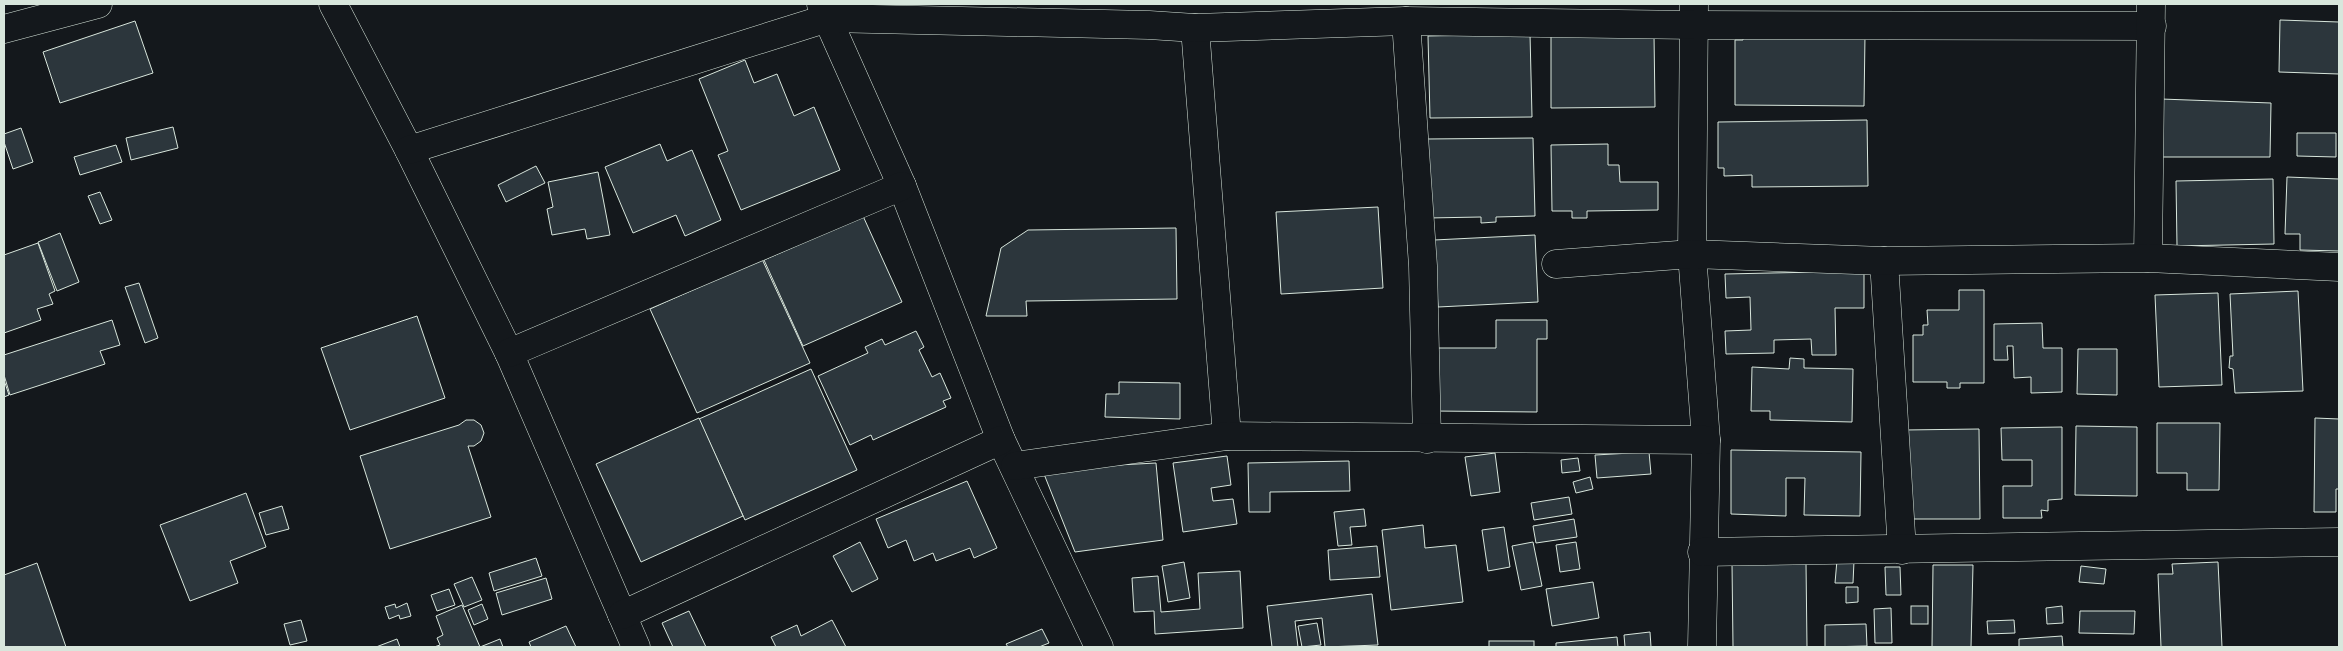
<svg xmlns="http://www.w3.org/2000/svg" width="2343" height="651" font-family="Inter,sans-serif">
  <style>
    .building { fill: #2c363c; stroke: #d8e6dc }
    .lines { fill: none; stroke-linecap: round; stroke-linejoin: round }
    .minor-casing { stroke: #d8e6dc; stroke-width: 29 }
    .minor { stroke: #14181c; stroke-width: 28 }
  </style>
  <rect width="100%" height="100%" fill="#14181c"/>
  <g class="building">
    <path d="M2280 20 2339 22V74L2279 72Z"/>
    <path d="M135 21 153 73 60 103 43 52Z"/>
    <path d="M1743 33 1865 35 1864 106 1735 105V40H1743Z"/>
    <path d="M1530 34 1532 117 1430 118 1428 36Z"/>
    <path d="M1654 35 1655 107 1551 108V36Z"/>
    <path d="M745 60 754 83 777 74 794 116 814 107 840 170 741 210 718 155 728 151 699 79Z"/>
    <path d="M2161 99 2271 103 2270 157H2161Z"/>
    <path d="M1867 120 1868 186 1752 187V175L1724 176V168H1718V122Z"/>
    <path d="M173 127 178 148 131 160 126 138Z"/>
    <path d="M21 128 33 162 13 169 4 142V134Z"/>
    <path d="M2297 133H2336V157L2297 156Z"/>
    <path d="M1533 138 1535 216 1496 217V222L1481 223V217L1428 218 1426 139Z"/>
    <path d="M660 144 667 161 692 150 721 220 685 236 676 215 633 233 605 167Z"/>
    <path d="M1608 144V165H1619L1620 182H1658V210L1587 211V218H1572V211H1552L1551 145Z"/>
    <path d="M116 145 122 162 80 175 74 157Z"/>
    <path d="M536 166 545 183 506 202 498 185Z"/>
    <path d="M598 172 610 235 587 239 585 229 552 235 547 209 553 207 548 182Z"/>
    <path d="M2287 177 2339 179V251L2300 250V234H2285Z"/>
    <path d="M2273 179 2274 244 2177 246 2176 181Z"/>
    <path d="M100 192 112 220 100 224 88 196Z"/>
    <path d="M1378 207 1383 288 1281 294 1276 212Z"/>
    <path d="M863 216 902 302 803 346 764 260Z"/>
    <path d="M1176 228 1177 299 1026 301 1027 316H986L1001 248 1028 230Z"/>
    <path d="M60 233 79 282 57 291 38 242Z"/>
    <path d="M1535 235 1538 302 1438 307 1434 240Z"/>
    <path d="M38 243 55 291 49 294 53 304 37 309 41 320 4 333V255Z"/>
    <path d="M762 259 810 363 697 413 650 309Z"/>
    <path d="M1864 271V308H1835L1836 355H1812L1811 339 1774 340V353L1726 354 1725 331 1751 330 1750 297 1726 298 1725 274Z"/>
    <path d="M139 283 158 338 145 343 125 287Z"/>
    <path d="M1959 290H1984V383H1960V388H1947V382H1913V335H1923V325H1928L1927 310H1959Z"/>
    <path d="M2298 291 2303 391 2235 393 2233 369 2229 368 2230 356H2233L2230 294Z"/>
    <path d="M2218 293 2222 385 2159 387 2155 295Z"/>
    <path d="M417 316 445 398 350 430 321 348Z"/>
    <path d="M112 320 120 345 100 351 105 364 10 395 4 375V355Z"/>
    <path d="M1496 320H1547V339H1537V412L1433 411V348H1496Z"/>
    <path d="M2042 323 2043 348H2062V392L2031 393V377L2014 378 2013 346H2007L2008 360H1994V324Z"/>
    <path d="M916 331 924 347 919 350 932 377 940 373 951 398 943 401 946 407 873 440 871 435 850 445 818 376 868 353 865 347 882 339 885 345Z"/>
    <path d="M2078 349H2117V395L2077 394Z"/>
    <path d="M1790 358 1804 359V368L1853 369 1852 422 1770 420V411H1751L1752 367 1789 369Z"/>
    <path d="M811 369 857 470 745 520 699 419Z"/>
    <path d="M4 380 9 395 4 397Z"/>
    <path d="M1119 382 1180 383V419L1105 417 1106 394H1119Z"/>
    <path d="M699 418 743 516 641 562 596 464Z"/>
    <path d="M2315 418 2339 419V489H2336V512H2314Z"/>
    <path d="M466 420H474L481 425 484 433 481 441 474 446H468L491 517 390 549 360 456 459 425Z"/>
    <path d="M2157 423H2220L2219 490H2187V473H2157Z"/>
    <path d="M2076 426 2137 427V496L2075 495Z"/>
    <path d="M2062 427V499L2048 500V511L2041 510 2042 518H2003V486H2032V460H2002L2001 428Z"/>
    <path d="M1979 429 1980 519H1905L1904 430Z"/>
    <path d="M1731 450 1861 452 1860 516 1804 515 1805 478H1786V516L1731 514Z"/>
    <path d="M1649 452 1651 474 1597 478 1595 455Z"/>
    <path d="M1495 453 1500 492 1471 496 1465 457Z"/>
    <path d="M1227 456 1231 485 1211 488 1213 501 1233 499 1237 524 1183 532 1173 463Z"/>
    <path d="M1578 458 1580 471 1562 473 1561 460Z"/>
    <path d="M1349 461 1350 491 1270 492V512H1249L1248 463Z"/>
    <path d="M1156 463 1163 540 1075 552 1042 469Z"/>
    <path d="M1590 477 1593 489 1576 493 1573 482Z"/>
    <path d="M967 481 997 548 974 558 970 548 936 561 933 553 914 561 906 540 888 548 876 519Z"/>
    <path d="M246 493 266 547 230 561 238 583 190 601 160 525Z"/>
    <path d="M1569 497 1572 514 1534 520 1531 503Z"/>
    <path d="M282 506 289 529 266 535 259 513Z"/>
    <path d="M1364 509 1366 526 1350 527 1352 545 1338 546 1334 512Z"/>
    <path d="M1574 519 1577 537 1536 543 1533 526Z"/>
    <path d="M1423 525 1425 548 1456 545 1463 602 1391 610 1382 530Z"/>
    <path d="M1504 527 1510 567 1488 571 1482 530Z"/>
    <path d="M860 542 878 579 852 592 833 556Z"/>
    <path d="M1533 542 1542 586 1521 590 1512 546Z"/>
    <path d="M1576 542 1580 569 1560 572 1556 545Z"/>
    <path d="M1377 546 1380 577 1330 580 1328 550Z"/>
    <path d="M536 558 542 576 494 591 489 573Z"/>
    <path d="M1837 560 1854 561 1853 583H1835Z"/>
    <path d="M1184 562 1190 598 1168 602 1162 566Z"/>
    <path d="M2218 562 2222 647H2161L2158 574H2173L2172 564Z"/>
    <path d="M37 563 66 647H4V575Z"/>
    <path d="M1806 563 1807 647H1733L1732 564Z"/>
    <path d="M1933 565H1973L1971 647H1932Z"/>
    <path d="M2081 566 2106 569 2104 584 2079 582Z"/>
    <path d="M1885 567H1900L1901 595H1886Z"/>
    <path d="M1240 571 1243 628 1155 634 1154 611 1134 612 1132 578 1158 576 1161 612 1200 609 1198 573Z"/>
    <path d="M472 577 482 600 464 607 454 584Z"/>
    <path d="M546 578 552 599 502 615 496 593Z"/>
    <path d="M1593 582 1599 618 1552 626 1546 589Z"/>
    <path d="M1846 587H1858V602L1846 603Z"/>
    <path d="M449 589 455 605 437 611 431 595Z"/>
    <path d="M1372 594 1378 645 1325 647 1322 618 1295 621 1298 647H1272L1267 606Z"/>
    <path d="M407 603 411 616 400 619 399 615 389 619 385 607 395 604 396 608Z"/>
    <path d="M482 604 488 619 474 625 468 610Z"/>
    <path d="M462 605 480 647 500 639 503 647H434L440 645 437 638 443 635 436 616Z"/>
    <rect x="1911" y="606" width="17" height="18"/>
    <path d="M2062 606 2063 623 2047 624 2046 608Z"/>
    <path d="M1891 608 1892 643H1875L1874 609Z"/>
    <path d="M689 611 706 647H673L662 623Z"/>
    <path d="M2080 611H2135L2134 634 2079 633Z"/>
    <path d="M301 620 307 641 290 645 284 624Z"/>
    <path d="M832 620 846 647H776L771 637 797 625 801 636Z"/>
    <path d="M2014 620 2015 633 1988 634 1987 621Z"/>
    <path d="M1317 623 1321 645 1302 647 1298 626Z"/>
    <path d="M1866 624 1867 646 1825 647V625Z"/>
    <path d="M566 626 576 647H531L529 642Z"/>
    <path d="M1042 629 1049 643 1039 647H1008L1006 644Z"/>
    <path d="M1650 632 1651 647H1625L1624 635Z"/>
    <path d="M2062 636 2063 647H2019V639Z"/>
    <path d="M1617 637 1618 647H1556V643Z"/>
    <path d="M397 639 400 647H376Z"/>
    <rect x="1489" y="641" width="45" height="6"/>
  </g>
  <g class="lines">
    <g class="minor-casing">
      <g id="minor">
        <path d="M333 4 409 150 509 353 636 647"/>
        <path d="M821 4 902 186 1001 440 1099 647"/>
        <path d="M1694 4 1692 254 1706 440 1702 647"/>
        <path d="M1406 21 1423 266 1427 439"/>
        <path d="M1195 28 1227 436"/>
        <path d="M4 29 98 4"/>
        <path d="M409 150 828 18 1149 25 1195 28 1406 21 1694 25 2152 26"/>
        <path d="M2148 258 2151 4"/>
        <path d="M1884 261 1902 550"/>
        <path d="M1556 264 1692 254 1884 261 2148 258 2339 267"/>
        <path d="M509 353 902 186"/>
        <path d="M1015 466 1227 436 1706 440"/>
        <path d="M1702 552 2339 542"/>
        <path d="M622 615 1001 440"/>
      </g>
    </g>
    <use href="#minor" class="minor"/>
  </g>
  <rect width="2343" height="651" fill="none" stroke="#d8e6dc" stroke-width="10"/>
</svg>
